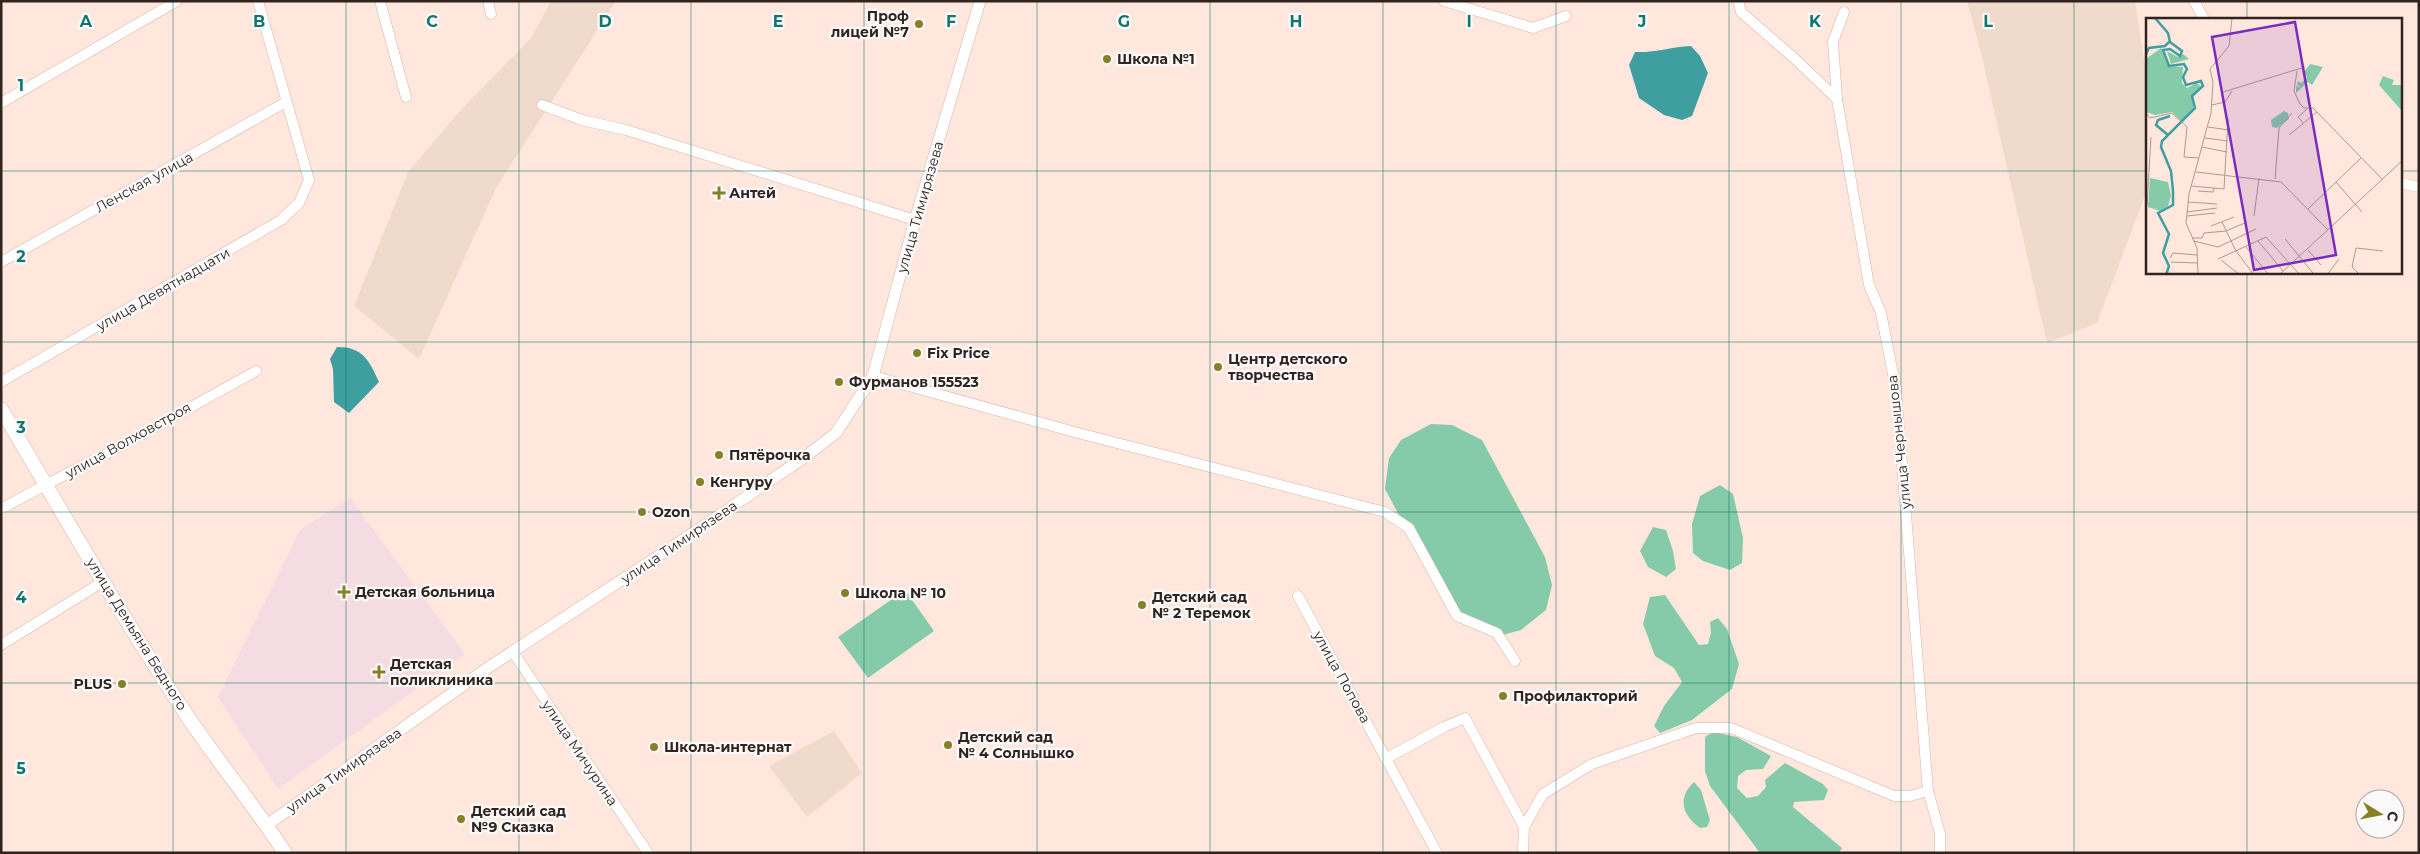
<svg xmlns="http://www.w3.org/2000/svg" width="2420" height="854" font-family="Montserrat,sans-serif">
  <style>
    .industrial { fill: #efdacc }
    .medical { fill: #f5dbe2 }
    .green { fill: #85cba9 }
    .water { fill: #3e9ea0 }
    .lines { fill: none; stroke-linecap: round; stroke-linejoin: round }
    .minor-casing { stroke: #d9b4a4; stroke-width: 11 }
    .tertiary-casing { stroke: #d9b4a4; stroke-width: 12 }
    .secondary-casing { stroke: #d9b4a4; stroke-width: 15 }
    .minor { stroke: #fff; stroke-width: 10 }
    .tertiary { stroke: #fff; stroke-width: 11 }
    .secondary { stroke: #fff; stroke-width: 14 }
    .grid { fill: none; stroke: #0f766e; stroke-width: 1; stroke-opacity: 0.55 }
    .poi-dot { fill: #897f26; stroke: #fafafa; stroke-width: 2 }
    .labels { text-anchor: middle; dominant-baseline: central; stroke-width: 4.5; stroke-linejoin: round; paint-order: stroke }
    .poi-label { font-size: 14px; font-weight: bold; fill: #31231d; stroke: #fafafa; text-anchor: start }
    .street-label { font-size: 14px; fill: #31231d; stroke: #fafafa }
    .inset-river { fill: none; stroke: #3e9ea0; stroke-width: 2.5 }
    .inset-road { fill: none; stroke: #ad9990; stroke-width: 1 }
    .view { fill: #7b2cbf; fill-opacity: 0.15; stroke: #7b2cbf; stroke-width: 2.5 }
    .inset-edge { fill: none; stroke: #31231d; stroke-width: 2.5 }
    .grid-label { font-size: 16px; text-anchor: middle; font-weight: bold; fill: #0f766e; stroke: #fafafa; stroke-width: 4.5; stroke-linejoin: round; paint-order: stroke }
  </style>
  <rect width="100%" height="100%" fill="#ffe7dd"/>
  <g class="industrial">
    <path d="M551 1H616L496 188 419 359 354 306 408 172 460 111 531 38Z"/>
    <path d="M1967 1H2135L2148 87 2147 190 2097 323 2047 343 1980 49Z"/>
    <path d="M834 731 862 773 807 817 769 766Z"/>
  </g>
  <path class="medical" d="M350 498 465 654 278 789 218 697 300 530Z"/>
  <g class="green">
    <path d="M1431 424 1452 425 1482 440 1545 557 1552 585 1546 610 1521 630 1495 637 1455 620 1385 489 1389 458 1401 440Z"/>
    <path d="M1720 485 1733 494 1743 538 1742 563 1730 570 1703 561 1693 553 1692 524 1700 496Z"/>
    <path d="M1653 527 1666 530 1673 551 1676 569 1666 577 1648 567 1640 551Z"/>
    <path d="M905 590 934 631 868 678 838 637Z"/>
    <path d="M1665 595 1699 645 1708 644 1711 633 1710 622 1718 618 1727 629 1739 664 1732 689 1692 720 1660 733 1654 726 1664 706 1682 682 1674 668 1655 656 1643 624 1650 597Z"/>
    <path d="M1713 732 1737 737 1771 756 1763 769 1746 770 1738 776 1737 788 1747 798 1758 796 1766 787 1765 780 1785 763 1823 784 1828 790 1824 800 1794 802 1793 807 1842 848 1839 853H1760L1710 786 1705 771V737Z"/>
    <path d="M1694 782 1701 790 1710 820 1707 827 1700 828C1682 815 1677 798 1694 782Z"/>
  </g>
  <g class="water">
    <path d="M1691 46 1700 56 1708 73 1692 116 1682 120 1664 115 1639 98 1629 65 1635 52C1654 53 1671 47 1691 46Z"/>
    <path d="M337 347C363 347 369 360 379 382L349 413 334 402 333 369 330 359Z"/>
  </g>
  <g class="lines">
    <g class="minor-casing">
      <g id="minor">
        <path d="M380 1 406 97"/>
        <path d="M488 1 491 14"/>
        <path d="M1444 1 1533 28 1566 16"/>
        <path d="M1738 1 1741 12 1794 58 1837 99"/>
        <path d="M2194 1 2204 19"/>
        <path d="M1844 12 1833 42 1837 99 1869 285 1881 313 1896 389 1928 791 1940 833V853"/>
        <path d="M1 103 177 1"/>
        <path d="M542 105 582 120 626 130 915 220"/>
        <path d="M2401 183 2419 187"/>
        <path d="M1 262 286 102"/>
        <path d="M873 376 1078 433 1385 512 1409 528 1457 616 1497 633 1515 661"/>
        <path d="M1 382 281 220 299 203 309 180 258 1"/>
        <path d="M1 509 47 484 108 453 256 371"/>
        <path d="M1298 596 1437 853"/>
        <path d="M1 645 104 581"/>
        <path d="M513 652 648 853"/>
        <path d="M1387 758 1444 727 1465 718 1524 827"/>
        <path d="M1523 853 1524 827 1543 794 1592 764 1696 728H1731L1894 796H1910L1928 791"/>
      </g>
    </g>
    <g class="tertiary-casing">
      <path id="tertiary" d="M267 825 486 669 681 541 802 459 836 433 873 376 915 220 980 1"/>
    </g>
    <g class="secondary-casing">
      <path id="secondary" d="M1 409C62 511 120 615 186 714 217 761 254 805 285 853"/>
    </g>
    <use href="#minor" class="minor"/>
    <use href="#tertiary" class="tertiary"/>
    <use href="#secondary" class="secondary"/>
  </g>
  <path class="grid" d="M173 1V853M346 1V853M519 1V853M691 1V853M864 1V853M1037 1V853M1210 1V853M1383 1V853M1556 1V853M1729 1V853M1901 1V853M2074 1V853M2247 1V19M1 171H2148M2401 171H2419M2247 272V853M1 342H2419M1 512H2419M1 683H2419"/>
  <g class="poi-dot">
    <circle cx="919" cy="24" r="5"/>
    <circle cx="1107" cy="59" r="5"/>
    <path d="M716.5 185.5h5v5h5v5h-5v5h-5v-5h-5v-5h5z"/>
    <circle cx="917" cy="353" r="5"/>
    <circle cx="1218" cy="367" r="5"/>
    <circle cx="839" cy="382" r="5"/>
    <circle cx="719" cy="455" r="5"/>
    <circle cx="700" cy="482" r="5"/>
    <circle cx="642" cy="512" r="5"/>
    <path d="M341.5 584.5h5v5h5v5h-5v5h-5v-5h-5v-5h5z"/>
    <circle cx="845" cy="593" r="5"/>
    <circle cx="1142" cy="605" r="5"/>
    <path d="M376.5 664.5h5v5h5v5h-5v5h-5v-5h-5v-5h5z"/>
    <circle cx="122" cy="684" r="5"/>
    <circle cx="1503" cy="696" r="5"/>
    <circle cx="948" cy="745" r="5"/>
    <circle cx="654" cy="747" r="5"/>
    <circle cx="461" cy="819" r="5"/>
  </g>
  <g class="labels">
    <g class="poi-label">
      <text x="909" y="16" text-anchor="end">Проф<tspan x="909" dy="16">лицей №7</tspan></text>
      <text x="1117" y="59">Школа №1</text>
      <text x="729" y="193">Антей</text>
      <text x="927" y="353">Fix Price</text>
      <text x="1228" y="359">Центр детского<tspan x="1228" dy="16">творчества</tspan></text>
      <text x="849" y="382">Фурманов 155523</text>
      <text x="729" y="455">Пятёрочка</text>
      <text x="710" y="482">Кенгуру</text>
      <text x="652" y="512">Ozon</text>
      <text x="355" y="592">Детская больница</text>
      <text x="855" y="593">Школа № 10</text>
      <text x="1152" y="597">Детский сад<tspan x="1152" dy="16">№ 2 Теремок</tspan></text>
      <text x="390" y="664">Детская<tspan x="390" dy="16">поликлиника</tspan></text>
      <text x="112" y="684" text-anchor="end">PLUS</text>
      <text x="1513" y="696">Профилакторий</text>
      <text x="958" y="737">Детский сад<tspan x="958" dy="16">№ 4 Солнышко</tspan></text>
      <text x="664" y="747">Школа-интернат</text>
      <text x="471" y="811">Детский сад<tspan x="471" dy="16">№9 Сказка</tspan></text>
    </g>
    <g class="street-label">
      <text transform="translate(144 182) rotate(-29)">Ленская улица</text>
      <text transform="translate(920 207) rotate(-74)">улица Тимирязева</text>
      <text transform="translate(163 289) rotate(-30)">улица Девятнадцати</text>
      <text transform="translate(128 440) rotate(-29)">улица Волховстроя</text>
      <text transform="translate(1899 442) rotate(-96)">улица Чернышова</text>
      <text transform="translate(679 542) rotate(-34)">улица Тимирязева</text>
      <text transform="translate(137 634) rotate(58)">улица Демьяна Бедного</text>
      <text transform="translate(1342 677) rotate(61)">улица Попова</text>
      <text transform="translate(580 753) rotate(56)">улица Мичурина</text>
      <text transform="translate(344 770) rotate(-35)">улица Тимирязева</text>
    </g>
  </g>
  <g transform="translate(2146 18)">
    <rect width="256" height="256" fill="#ffe7dd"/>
    <path d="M15 30 22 48 37 49 36 65 41 70 51 65 56 69 47 75V91L35 103 26 94 9 97 0 94V41ZM21 33 32 39 37 36 43 41 25 46ZM164 46 177 49 166 67 162 64 150 75V68L155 70 151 67 152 63 155 65 161 60 158 54ZM237 58 248 62 246 67H256V93L233 67ZM138 93 142 95 143 101 131 110 126 109 125 102ZM4 160 22 164 25 178 22 188 15 193 2 189Z" fill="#85cba9"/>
    <path class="inset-river" d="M9 0 22 15 24 24 36 33 34 38 24 31 17 32 23 48 38 46 41 51 37 59 40 67 55 63 57 68 46 78 49 90 16 123 15 129 25 153 27 173V187L12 195 23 216 17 235 23 248 20 257M0 36 3 30 19 28 24 23M22 117 10 107 12 102 24 98"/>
    <path class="inset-road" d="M151 53 148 73 154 86 158 90H167L236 161M77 74 159 49M66 87 79 84 86 73M0 95 4 100 26 95 41 109 38 139 53 140M157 105 152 99 161 91M62 109 83 112M143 117 171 94M59 120 82 123M56 129 81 134M50 154 135 164 182 212M129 161 133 110 146 95M190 164 216 194M45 168 78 171 82 101M52 173 67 174 68 170M42 184 71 186M1 187 5 119M162 191 215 140M41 194 71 190M41 198 69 195M108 198 113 160M76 204 90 233 108 257M65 208 88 199M46 220H56L58 215 80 213 101 204M139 221 167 255M48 223 72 229 110 211M112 223 137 253M100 229 123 257M162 232 175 247M24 240 27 235 51 237M72 241 120 219 154 257M75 242 94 257M25 244 52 245M52 257 51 230 40 205 43 176 65 95 67 64 64 51 83 28 86 0M133 257 257 142M181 257 193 241M214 257 206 249 210 230 237 233"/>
    <path class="view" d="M149 4 190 237 108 252 66 19Z"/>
    <rect width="256" height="256" class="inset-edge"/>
  </g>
  <g class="grid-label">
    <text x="86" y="27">A</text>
    <text x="259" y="27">B</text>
    <text x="432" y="27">C</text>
    <text x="605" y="27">D</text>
    <text x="778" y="27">E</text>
    <text x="951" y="27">F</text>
    <text x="1124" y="27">G</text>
    <text x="1296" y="27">H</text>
    <text x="1469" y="27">I</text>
    <text x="1642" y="27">J</text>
    <text x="1815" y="27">K</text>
    <text x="1988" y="27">L</text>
    <text x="21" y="91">1</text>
    <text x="21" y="262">2</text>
    <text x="21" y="433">3</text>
    <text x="21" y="603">4</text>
    <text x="21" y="774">5</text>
  </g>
  <rect width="2420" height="854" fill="none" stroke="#31231d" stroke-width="5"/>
  <g transform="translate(2380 814) rotate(100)"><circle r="24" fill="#fafafa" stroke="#aaa4a2"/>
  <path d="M0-4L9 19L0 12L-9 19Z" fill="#897f26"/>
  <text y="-8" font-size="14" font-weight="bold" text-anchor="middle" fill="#31231d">С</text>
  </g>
</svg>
